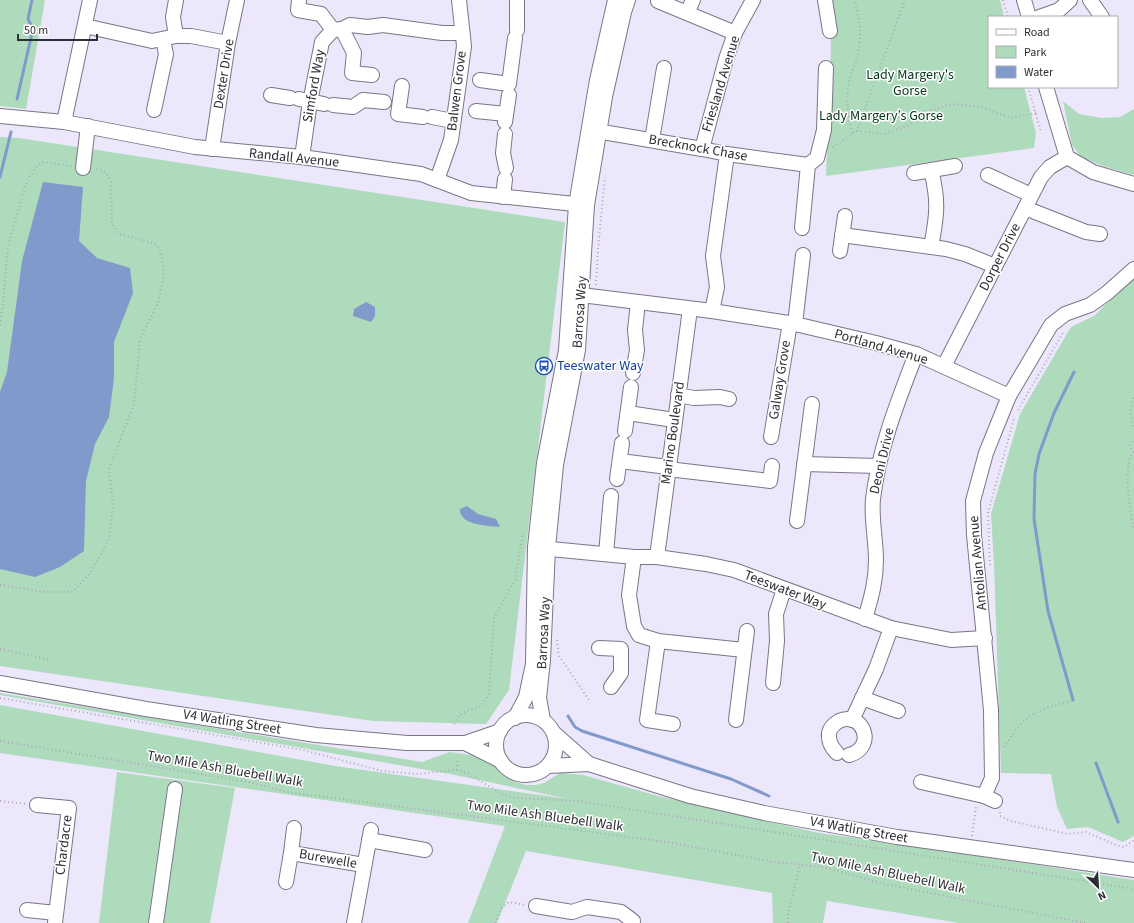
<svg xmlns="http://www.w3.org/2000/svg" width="1134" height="923" font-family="'Source Sans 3',sans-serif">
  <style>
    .green { fill: #addbbc }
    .water { fill: #809acc }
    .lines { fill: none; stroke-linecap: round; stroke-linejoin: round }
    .stream { stroke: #809acc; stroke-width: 3 }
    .minor-casing { stroke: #7b7587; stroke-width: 16 }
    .path { stroke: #ada8b8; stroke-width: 2; stroke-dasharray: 1 3; stroke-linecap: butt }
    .minor { stroke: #fff; stroke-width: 14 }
    .labels { text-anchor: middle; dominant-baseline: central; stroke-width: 3; stroke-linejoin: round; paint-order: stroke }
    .street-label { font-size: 14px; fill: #2f2d35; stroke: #fff }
    .park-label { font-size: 14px; fill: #06341b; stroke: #fff }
    .transit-label { font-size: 14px; fill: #164399; stroke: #fff; text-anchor: start }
  </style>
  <rect width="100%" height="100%" fill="#ede7fb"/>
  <g class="green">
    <path d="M0 0H45L26 109 0 106Z"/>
    <path d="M828 0H1000L1004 17H989V87H1024L1036 133 1034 148 826 176 831 48Z"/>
    <path d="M1063 101 1079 114 1102 118 1120 117 1134 109V175L1103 166 1081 157 1072 145Z"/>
    <path d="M0 137 19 138 565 222 509 690 486 724 373 721 0 666Z"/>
    <path d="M1134 277V836L1123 842 1088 827 1067 829 1057 807 1051 774 1001 773 994 563 991 514 1020 414 1071 327 1094 316Z"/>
    <path d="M0 693 422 762 450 752 484 757 505 775 516 782 525 785H536L544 783 560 773 583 775 658 796 819 833 900 844 1134 880V923H959L827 901 823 923H773L772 893 526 851 497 923H468L505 826 0 753V705L335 766 569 799 450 774 0 695Z"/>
    <path d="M117 772 235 788 210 923H99Z"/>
  </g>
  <g class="water">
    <path d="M43 182 83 187 79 241 97 258 130 268 133 293 114 342V378L109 417 95 444 86 481 84 551 60 567 35 577 0 569V392L7 372 22 261Z"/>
    <path d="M366 302 375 307V316L371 322 353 316 354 309Z"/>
    <path d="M467 506 478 514 496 519 500 527C490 526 467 525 462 516 460 514 460 511 460 509Z"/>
  </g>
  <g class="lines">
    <g class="stream">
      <path d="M17 99 33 29 28 19 32 0"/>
      <path d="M0 177 11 132"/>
      <path d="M1073 700 1048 611 1034 519 1035 474 1039 454 1054 413 1074 372"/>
      <path d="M568 716 575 727 582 731 731 779 769 796"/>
      <path d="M1096 763 1118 822"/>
    </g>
    <g class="minor-casing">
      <g id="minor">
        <path d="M299 0 298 10 321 14 333 30"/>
        <path d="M517 0V30"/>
        <path d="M825 0 830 31"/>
        <path d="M1024 0 1029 17"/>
        <path d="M1090 0 1102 17"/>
        <path d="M658 1 735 33"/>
        <path d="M687 13 693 0"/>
        <path d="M1039 17 1059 10 1070 0"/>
        <path d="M85 26 152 41 176 36H191L228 43"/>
        <path d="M342 29 354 53 352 73 372 75"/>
        <path d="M176 36 173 17 176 0"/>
        <path d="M480 80 509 84 515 38"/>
        <path d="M402 86 398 114 423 117"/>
        <path d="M1046 87 1067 157 1093 172 1134 184"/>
        <path d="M271 95 290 98"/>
        <path d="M299 99 324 104"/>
        <path d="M333 105 353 107 363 100 384 102"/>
        <path d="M154 110 166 54 163 39"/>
        <path d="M476 111 506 114"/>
        <path d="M0 116 64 122 195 147 302 157 421 174 471 193 584 205"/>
        <path d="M432 117 453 121"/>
        <path d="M64 122 90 0"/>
        <path d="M505 122 509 95"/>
        <path d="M591 130 702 149 727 154 808 165"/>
        <path d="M505 134 503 153 506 168"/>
        <path d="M652 140 664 68"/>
        <path d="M212 149 228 43 237 0"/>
        <path d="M702 149 726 59 735 33 753 0"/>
        <path d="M302 157 310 102 322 42 333 30 342 29 350 25 368 27 383 25 442 33H462"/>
        <path d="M83 168 88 126"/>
        <path d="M914 173 955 166"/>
        <path d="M988 175 1031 195"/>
        <path d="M437 180 451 140 460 76 464 46 459 0"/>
        <path d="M503 197 505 179"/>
        <path d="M1025 208 1086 232 1100 234"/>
        <path d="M802 228 808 165 817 158 824 130 826 68"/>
        <path d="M842 235 946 249 965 254 995 266"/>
        <path d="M931 247C937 216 939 201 931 170"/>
        <path d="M840 251 845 216"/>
        <path d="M573 294 712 311 795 324 876 343 916 354 1009 396"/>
        <path d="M712 311 717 287 713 256 727 154"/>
        <path d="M795 324 803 255"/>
        <path d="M944 366 1041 177 1050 167 1067 157"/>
        <path d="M633 373 637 350 635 330 638 302"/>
        <path d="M678 395 694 398 720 397 729 399"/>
        <path d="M628 413 674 420"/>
        <path d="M625 431 631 387"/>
        <path d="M771 437 790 323"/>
        <path d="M620 461 668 467"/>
        <path d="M804 464 878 466"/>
        <path d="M668 469 770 481 772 466"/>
        <path d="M617 479 622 443"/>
        <path d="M797 521 812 404"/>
        <path d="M540 548 634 557H657L706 564 734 570 891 628 951 640 985 638"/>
        <path d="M606 554 611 496"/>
        <path d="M634 557 629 595 634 626 639 635 658 641 744 650"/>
        <path d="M657 557 690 309"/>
        <path d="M865 619C871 598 876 582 876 560 876 540 871 518 873 499 879 448 898 401 916 354"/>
        <path d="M658 641 647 720 673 724"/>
        <path d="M599 648 621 649V673L611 687"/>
        <path d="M0 683 146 709 316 735 407 743H465L500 731"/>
        <path d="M773 683 777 641 776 614 784 589"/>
        <path d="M862 698 898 711"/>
        <circle cx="526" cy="745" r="30"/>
        <path d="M515 718 526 697 533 664 535 547 544 463 566 350 576 205 597 80 615 0"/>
        <path d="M543 720 539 698 543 660 548 548 556 465 578 350 587 205 605 97 624 12 628 0"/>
        <path d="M736 720 747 631"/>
        <path d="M852 720 876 669 891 628"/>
        <path d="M554 733 589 764"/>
        <path d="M465 743 501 761"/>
        <path d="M837 753C831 747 828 741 829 733 830 728 834 724 839 721 862 710 878 747 849 755"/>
        <path d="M548 766 589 764 690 796 764 813 897 837 1134 870"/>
        <path d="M921 782 984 796"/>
        <path d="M995 801 984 796 992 778 991 710 974 535 973 501 986 453 1009 396 1051 325 1065 314 1090 305 1107 293 1134 269"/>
        <path d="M37 805 69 808 55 923"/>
        <path d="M294 828 291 853 364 865"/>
        <path d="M369 840 425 850"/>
        <path d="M286 882 291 853"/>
        <path d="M536 906 572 912 587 907 621 912 633 921 632 923"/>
        <path d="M27 910 56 913"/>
        <path d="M156 923 175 789"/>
        <path d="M354 923 371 830"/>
      </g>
    </g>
    <g class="path">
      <path d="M1003 0 1008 17"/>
      <path d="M1028 87 1041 132"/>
      <path d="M857 131 884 134 909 125 928 111 952 104 981 107 1011 118 1036 113"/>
      <path d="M852 133C849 117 846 103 848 87 849 76 855 65 858 54 862 36 860 17 854 0"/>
      <path d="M833 147 857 131 905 0"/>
      <path d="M596 285 598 249 605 177"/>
      <path d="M0 325 3 305 8 246 27 180 37 166 44 162 72 166"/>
      <path d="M1134 398C1128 408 1131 419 1134 429"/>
      <path d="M1018 410 1064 331"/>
      <path d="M1134 452C1122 463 1130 514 1134 529"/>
      <path d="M1134 452 1131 449 1130 445 1134 440"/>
      <path d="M990 565 988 513 1014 419"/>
      <path d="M0 585 45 592H70L76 589 92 570 109 539 113 504 109 469 134 404 140 339 157 305 163 281 164 272 161 253 158 247 153 243 119 234 112 224 111 181C107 173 103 170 95 169"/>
      <path d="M557 640 559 656 589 700"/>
      <path d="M0 649 51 660"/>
      <path d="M0 698 303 750 382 771 416 774 457 770 467 773 502 794 515 798 578 801 1134 889"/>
      <path d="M454 724 459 715 467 711 481 706 489 695 494 618 515 580 523 533"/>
      <path d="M0 741 249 782 288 792 667 842 774 862 823 867 884 884 1085 923"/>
      <path d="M1004 747C1010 739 1016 729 1023 722 1035 709 1055 706 1071 701"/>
      <path d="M457 770V761"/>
      <path d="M0 801 27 804"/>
      <path d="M1000 812V816L1011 821 1068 834 1086 832 1116 845 1124 847 1134 840"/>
      <path d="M972 836 976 807"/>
      <path d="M495 923 501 909 509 902 525 905"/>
      <path d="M788 923V915L800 865"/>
    </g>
    <use href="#minor" class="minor"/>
  </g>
  <defs>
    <g id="bus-ring" transform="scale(0.9)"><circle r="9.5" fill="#fff" stroke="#1a4fb4" stroke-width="1.5"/><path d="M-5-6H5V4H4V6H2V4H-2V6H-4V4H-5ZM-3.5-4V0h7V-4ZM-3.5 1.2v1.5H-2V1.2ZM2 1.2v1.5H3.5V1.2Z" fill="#1a4fb4"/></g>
  </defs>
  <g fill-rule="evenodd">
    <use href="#bus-ring" x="544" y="366"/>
  </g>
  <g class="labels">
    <g class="street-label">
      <text transform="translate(224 74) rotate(-81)">Dexter Drive</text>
      <text transform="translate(721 84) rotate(-73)">Friesland Avenue</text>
      <text transform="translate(314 86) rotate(-80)">Simford Way</text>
      <text transform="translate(457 91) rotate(-83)">Balwen Grove</text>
      <text transform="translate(698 148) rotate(10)">Brecknock Chase</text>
      <text transform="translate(294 158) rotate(6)">Randall Avenue</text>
      <text transform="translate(1000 257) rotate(-63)">Dorper Drive</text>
      <text transform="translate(580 312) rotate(-86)">Barrosa Way</text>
      <text transform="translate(881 347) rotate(16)">Portland Avenue</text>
      <text transform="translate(780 380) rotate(-81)">Galway Grove</text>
      <text transform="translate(673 433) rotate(-82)">Marino Boulevard</text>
      <text transform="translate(882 461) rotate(-77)">Deoni Drive</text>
      <text transform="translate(978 563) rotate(-95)">Antolian Avenue</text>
      <text transform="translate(785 590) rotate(21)">Teeswater Way</text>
      <text transform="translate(544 633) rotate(-87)">Barrosa Way</text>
      <text transform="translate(232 722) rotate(9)">V4 Watling Street</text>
      <text transform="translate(225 769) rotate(10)">Two Mile Ash Bluebell Walk</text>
      <text transform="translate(545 816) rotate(8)">Two Mile Ash Bluebell Walk</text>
      <text transform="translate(859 830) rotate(10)">V4 Watling Street</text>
      <text transform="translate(64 845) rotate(-83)">Chardacre</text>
      <text transform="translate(328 859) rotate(10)">Burewelle</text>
      <text transform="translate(888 873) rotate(12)">Two Mile Ash Bluebell Walk</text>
    </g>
    <g class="park-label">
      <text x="910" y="75">Lady Margery's<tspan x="910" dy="16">Gorse</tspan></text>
      <text x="881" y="116">Lady Margery’s Gorse</text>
    </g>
    <g class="transit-label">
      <text x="557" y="366">Teeswater Way</text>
    </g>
  </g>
  <rect x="988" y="16" width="130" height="72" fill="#ffffff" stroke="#acabae"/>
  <rect x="996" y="29" width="20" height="6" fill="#ffffff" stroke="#acabae"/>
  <text x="1024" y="36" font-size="12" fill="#2f2d35">Road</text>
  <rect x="996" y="46" width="20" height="12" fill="#addbbc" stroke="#acabae"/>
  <text x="1024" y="56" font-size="12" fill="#2f2d35">Park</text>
  <rect x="996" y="66" width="20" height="12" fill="#809acc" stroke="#acabae"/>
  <text x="1024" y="76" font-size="12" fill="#2f2d35">Water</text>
  <g transform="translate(1098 887) rotate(155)" stroke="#ffffff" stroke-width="3" paint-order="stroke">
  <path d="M0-3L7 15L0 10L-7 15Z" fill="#2f2d35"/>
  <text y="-6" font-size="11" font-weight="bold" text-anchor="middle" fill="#2f2d35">N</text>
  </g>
  <path d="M18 34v6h79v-6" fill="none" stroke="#2f2d35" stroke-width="2"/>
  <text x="24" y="34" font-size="12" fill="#2f2d35" stroke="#ffffff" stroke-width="3" paint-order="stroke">50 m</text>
</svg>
